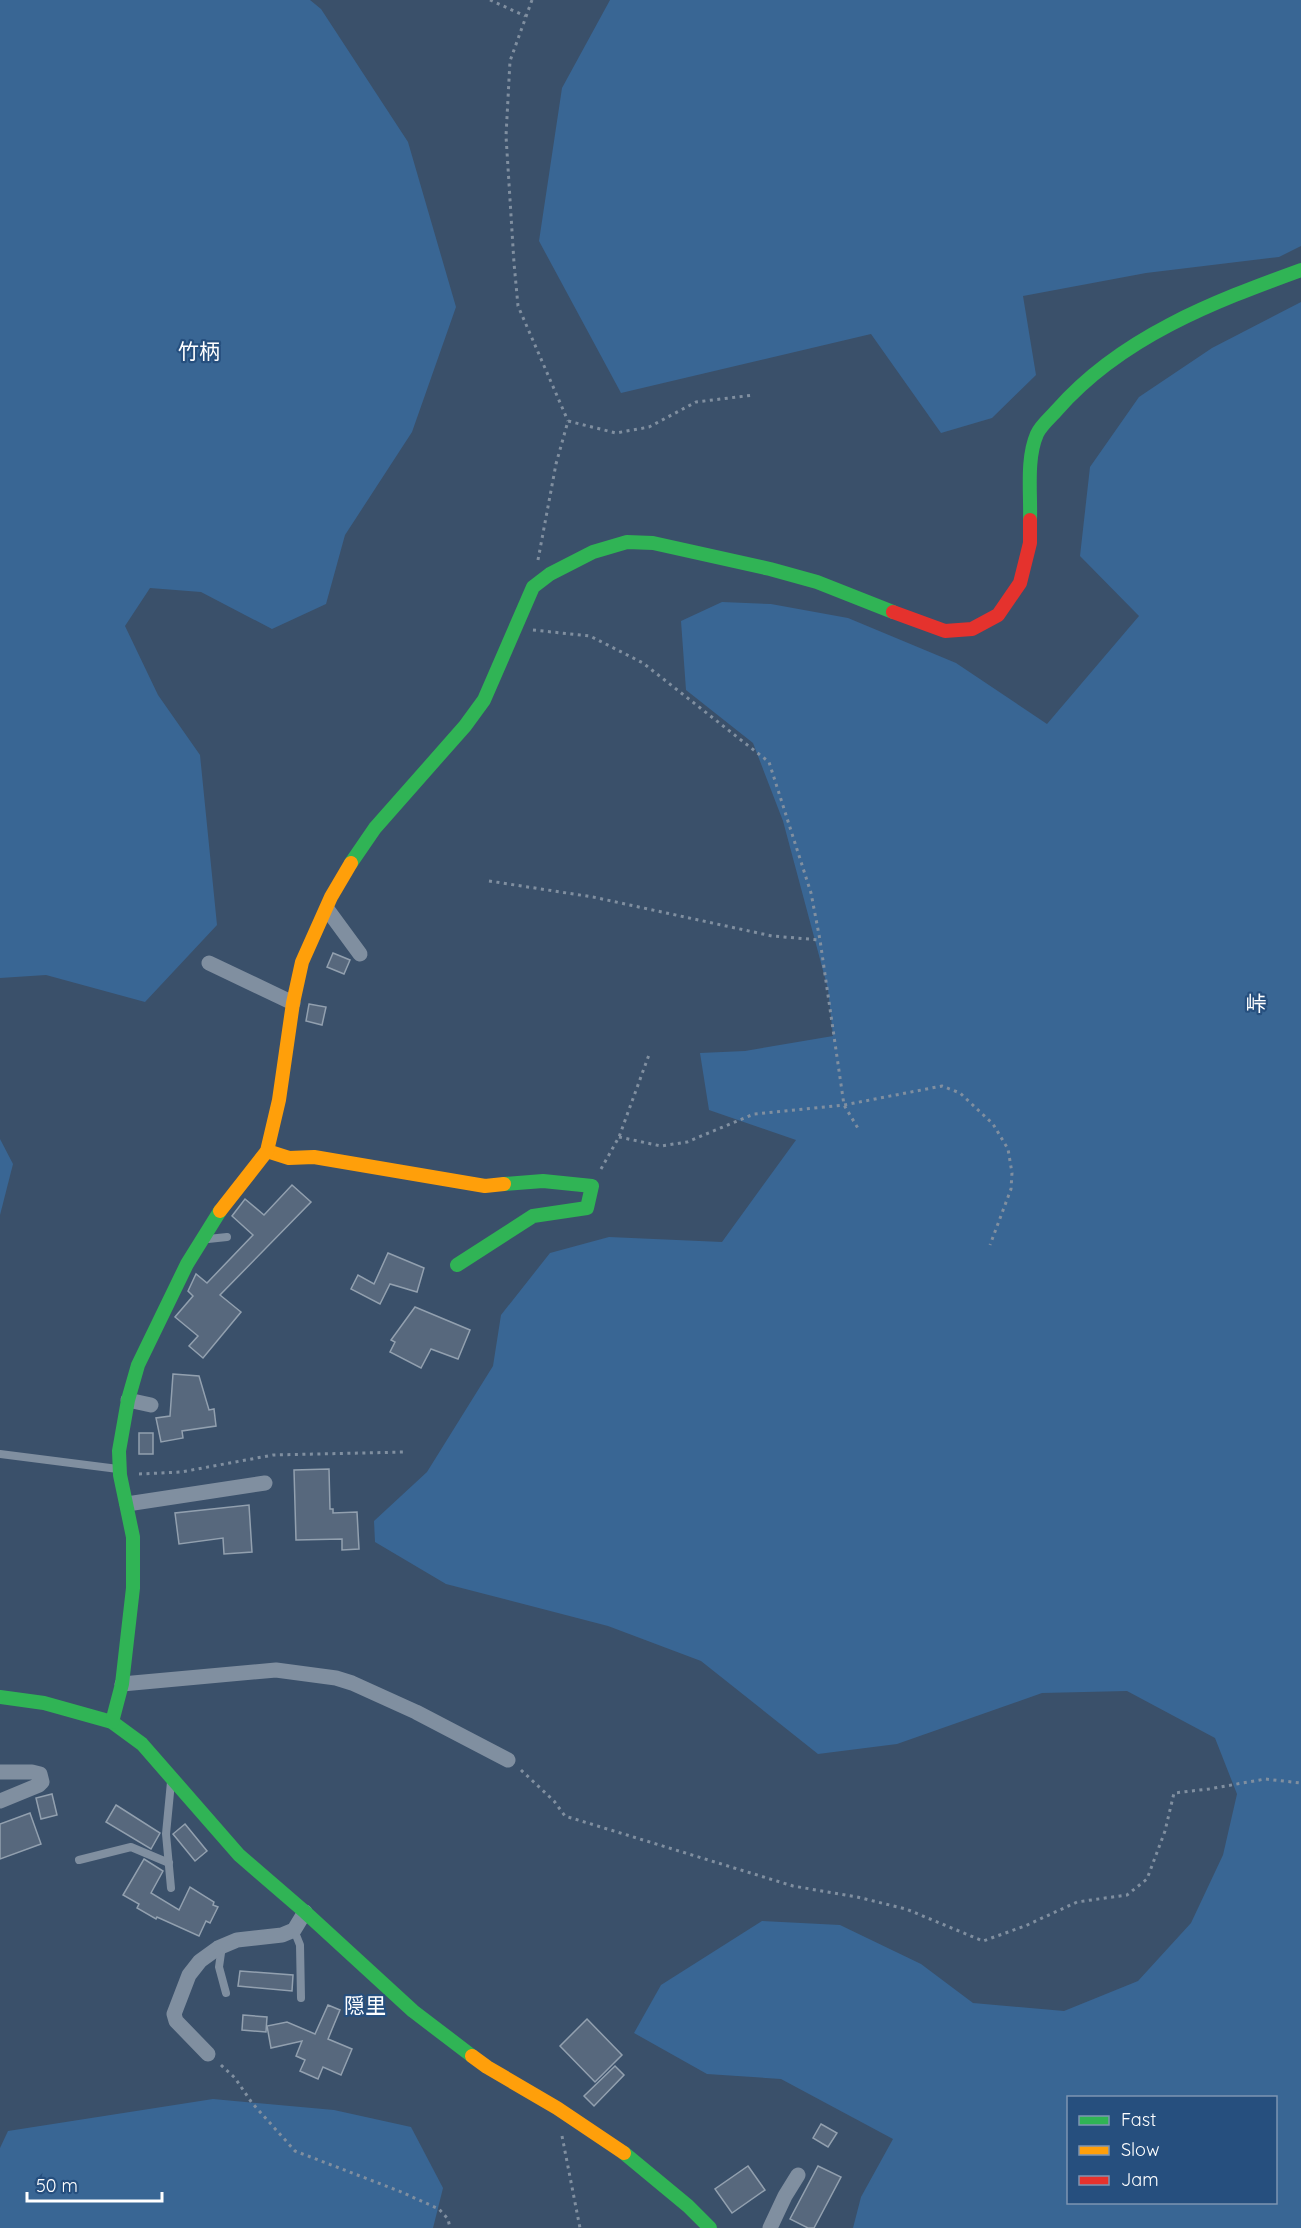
<svg xmlns="http://www.w3.org/2000/svg" width="1301" height="2228" font-family="Quicksand,'Noto Sans JP',sans-serif">
  <style>
    .green { fill: #396694; fill-rule: evenodd }
    .building { fill: #57687d; stroke: #92a0af; stroke-width: 1.5 }
    .lines { fill: none; stroke-linecap: round; stroke-linejoin: round }
    .path { stroke: #808fa0; stroke-width: 3; stroke-dasharray: 3 4.5; stroke-linecap: butt }
    .lane { stroke: #808fa0; stroke-width: 8 }
    .street { stroke: #808fa0; stroke-width: 15 }
    .fast { stroke: #30b455; stroke-width: 14 }
    .slow { stroke: #ff9f0a; stroke-width: 14 }
    .jam { stroke: #e5322d; stroke-width: 14 }
    .labels { text-anchor: middle; dominant-baseline: central; stroke-width: 4.5; stroke-linejoin: round; paint-order: stroke }
    .quarter-label { font-size: 21px; fill: #fff; stroke: #264f7e }
  </style>
  <rect width="100%" height="100%" fill="#3a506a"/>
  <g class="green">
    <path d="M0 0H310L321 9 408 142 456 307 412 432 345 535 326 604 272 629 201 592 150 588 125 626 158 695 200 755 217 925 145 1002 46 975 0 978Z"/>
    <path d="M610 0H1301V246L1279 257 1146 273 1023 296 1036 375 992 418 941 433 871 334 621 393 539 241 562 88Z"/>
    <path d="M1301 302V2228H853L861 2197 893 2139 781 2079 707 2074 634 2033 661 1985 762 1921 840 1925 921 1964 973 2003 1064 2011 1138 1981 1191 1923 1223 1855 1237 1794 1215 1738 1127 1691 1042 1693 897 1744 818 1754 701 1661 608 1626 446 1584 375 1542 374 1521 427 1472 493 1366 501 1315 550 1253 609 1237 722 1242 796 1140 709 1110 700 1053 745 1051 833 1036 828 989 783 821 753 743 686 690 681 621 722 602 771 604 848 618 956 663 1047 724 1139 616 1080 556 1090 467 1139 397 1212 348ZM1068 2098H1276V2202H1068Z"/>
    <path d="M0 1139 13 1164 0 1215Z"/>
    <path d="M213 2099 334 2110 411 2127 443 2188 433 2228H0V2148L8 2131Z"/>
  </g>
  <g class="building">
    <path d="M333 953 350 960 344 974 327 967Z"/>
    <path d="M309 1004 326 1007 322 1025 306 1021Z"/>
    <path d="M292 1185 311 1202 220 1295 241 1312 203 1358 189 1346 198 1336 175 1317 193 1296 188 1291 196 1274 207 1283 253 1235 232 1216 245 1199 264 1215Z"/>
    <path d="M388 1253 424 1268 417 1292 390 1284 380 1304 351 1289 358 1275 374 1284Z"/>
    <path d="M415 1307 470 1330 458 1359 431 1349 421 1368 390 1352 395 1342 391 1340Z"/>
    <path d="M173 1374 199 1376 209 1410 214 1409 216 1426 182 1431 183 1438 161 1442 156 1418 170 1416Z"/>
    <rect x="139" y="1433" width="14" height="21"/>
    <path d="M329 1469 330 1509H333V1513L357 1512 359 1549 342 1550V1539L296 1540 294 1470Z"/>
    <path d="M249 1505 252 1552 224 1554 223 1538 179 1544 175 1513Z"/>
    <path d="M52 1794 57 1815 41 1819 36 1798Z"/>
    <path d="M116 1805 160 1833 151 1849 106 1822Z"/>
    <path d="M30 1813 41 1844 0 1859V1824Z"/>
    <path d="M185 1824 207 1851 195 1861 173 1834Z"/>
    <path d="M144 1859 163 1871 151 1893 179 1910 190 1887 214 1902 213 1905 218 1907 210 1923 206 1921 199 1936 157 1917 156 1919 137 1908 139 1904 123 1895Z"/>
    <path d="M240 1971 293 1975 292 1991 238 1986Z"/>
    <path d="M328 2005 340 2010 328 2039 352 2049 341 2075 323 2067 318 2079 300 2071 305 2060 296 2056 302 2041 271 2048 267 2026 287 2022 315 2034Z"/>
    <path d="M243 2015 267 2017 266 2032 242 2030Z"/>
    <path d="M587 2019 622 2055 595 2082 560 2046Z"/>
    <path d="M615 2066 624 2075 594 2106 584 2096Z"/>
    <path d="M821 2124 837 2133 828 2147 813 2138Z"/>
    <path d="M748 2166 765 2190 732 2213 715 2189Z"/>
    <path d="M818 2166 841 2177 814 2228H808L790 2219Z"/>
  </g>
  <g class="lines">
    <g class="path">
      <path d="M490 0 525 16"/>
      <path d="M532 0 510 61 506 136 514 263 518 306 568 421"/>
      <path d="M538 560 556 464 568 421 616 433 649 427 696 402 754 395"/>
      <path d="M533 630 590 636 643 663 769 762 811 893 820 940 844 1105 859 1130"/>
      <path d="M489 881 593 897 772 936 820 940"/>
      <path d="M619 1137 661 1146 687 1142 754 1114 844 1105 942 1086 960 1093 993 1124 1008 1149 1012 1173 1011 1189 990 1245"/>
      <path d="M601 1169 619 1137 650 1052"/>
      <path d="M139 1474 181 1472 273 1455 405 1452"/>
      <path d="M521 1770 554 1801 565 1816 793 1886 857 1897 906 1909 983 1941 1025 1926 1077 1902 1127 1895 1147 1879 1165 1831 1174 1793 1209 1789 1265 1779 1301 1783"/>
      <path d="M221 2065 235 2078 252 2103 295 2151 399 2191 439 2209 448 2219 450 2228"/>
      <path d="M562 2136 580 2228"/>
    </g>
    <g class="lane">
      <path d="M208 1239 227 1237"/>
      <path d="M0 1454 118 1469"/>
      <path d="M79 1860 131 1847 169 1863"/>
      <path d="M171 1888 166 1834 171 1782"/>
      <path d="M294 1930 300 1945 301 1998"/>
      <path d="M222 1946 219 1967 226 1993"/>
    </g>
    <g class="street">
      <path d="M327 909 360 954"/>
      <path d="M209 963 293 1003"/>
      <path d="M128 1400 151 1405"/>
      <path d="M127 1504 265 1483"/>
      <path d="M122 1684 276 1670 336 1678 352 1683 416 1712 508 1760"/>
      <path d="M0 1772H32L40 1774 42 1782 39 1785 0 1801"/>
      <path d="M208 2054 176 2021 174 2014 189 1975 200 1961 218 1948 237 1940 282 1935 294 1930 305 1912"/>
      <path d="M770 2228 785 2196 798 2175"/>
    </g>
    <g class="fast">
      <path d="M1030 520C1031 494 1026 459 1037 434 1041 425 1051 417 1057 410 1121 337 1213 302 1301 270"/>
      <path d="M351 863 375 828 465 726 484 700 533 587 550 574 593 552 627 542 653 543 770 569 817 582 893 612"/>
      <path d="M457 1265 533 1216 587 1208 592 1186 543 1181 504 1184"/>
      <path d="M0 1697 44 1703 112 1722 142 1744 239 1855 305 1912 413 2011 472 2056"/>
      <path d="M112 1722 122 1684 133 1588V1537L120 1475 119 1451 128 1400 138 1365 187 1264 220 1211"/>
      <path d="M624 2153 688 2206 710 2228"/>
    </g>
    <g class="slow">
      <path d="M267 1151 289 1158 314 1157 485 1186 504 1184"/>
      <path d="M220 1211 267 1151 279 1100 293 1003 302 962 331 897 351 863"/>
      <path d="M472 2056 487 2067 557 2108 624 2153"/>
    </g>
    <path class="jam" d="M893 612 945 631 972 629 998 615 1020 583 1030 543V520"/>
  </g>
  <g class="labels">
    <g class="quarter-label">
      <text x="199" y="351">竹柄</text>
      <text x="1256" y="1003">峠</text>
      <text x="365" y="2005">隠里</text>
    </g>
  </g>
  <rect x="1067" y="2096" width="210" height="108" fill="#264f7e" stroke="#7d95b2" stroke-width="1.5"/>
  <rect x="1079" y="2116" width="30" height="9" fill="#30b455" stroke="#7d95b2" stroke-width="1.5"/>
  <text x="1121" y="2126" font-size="18" fill="#ffffff">Fast</text>
  <rect x="1079" y="2146" width="30" height="9" fill="#ff9f0a" stroke="#7d95b2" stroke-width="1.5"/>
  <text x="1121" y="2156" font-size="18" fill="#ffffff">Slow</text>
  <rect x="1079" y="2176" width="30" height="9" fill="#e5322d" stroke="#7d95b2" stroke-width="1.5"/>
  <text x="1121" y="2186" font-size="18" fill="#ffffff">Jam</text>
  <path d="M27 2192v9h135v-9" fill="none" stroke="#ffffff" stroke-width="3"/>
  <text x="36" y="2192" font-size="18" fill="#ffffff" stroke="#264f7e" stroke-width="4.5" paint-order="stroke">50 m</text>
</svg>
